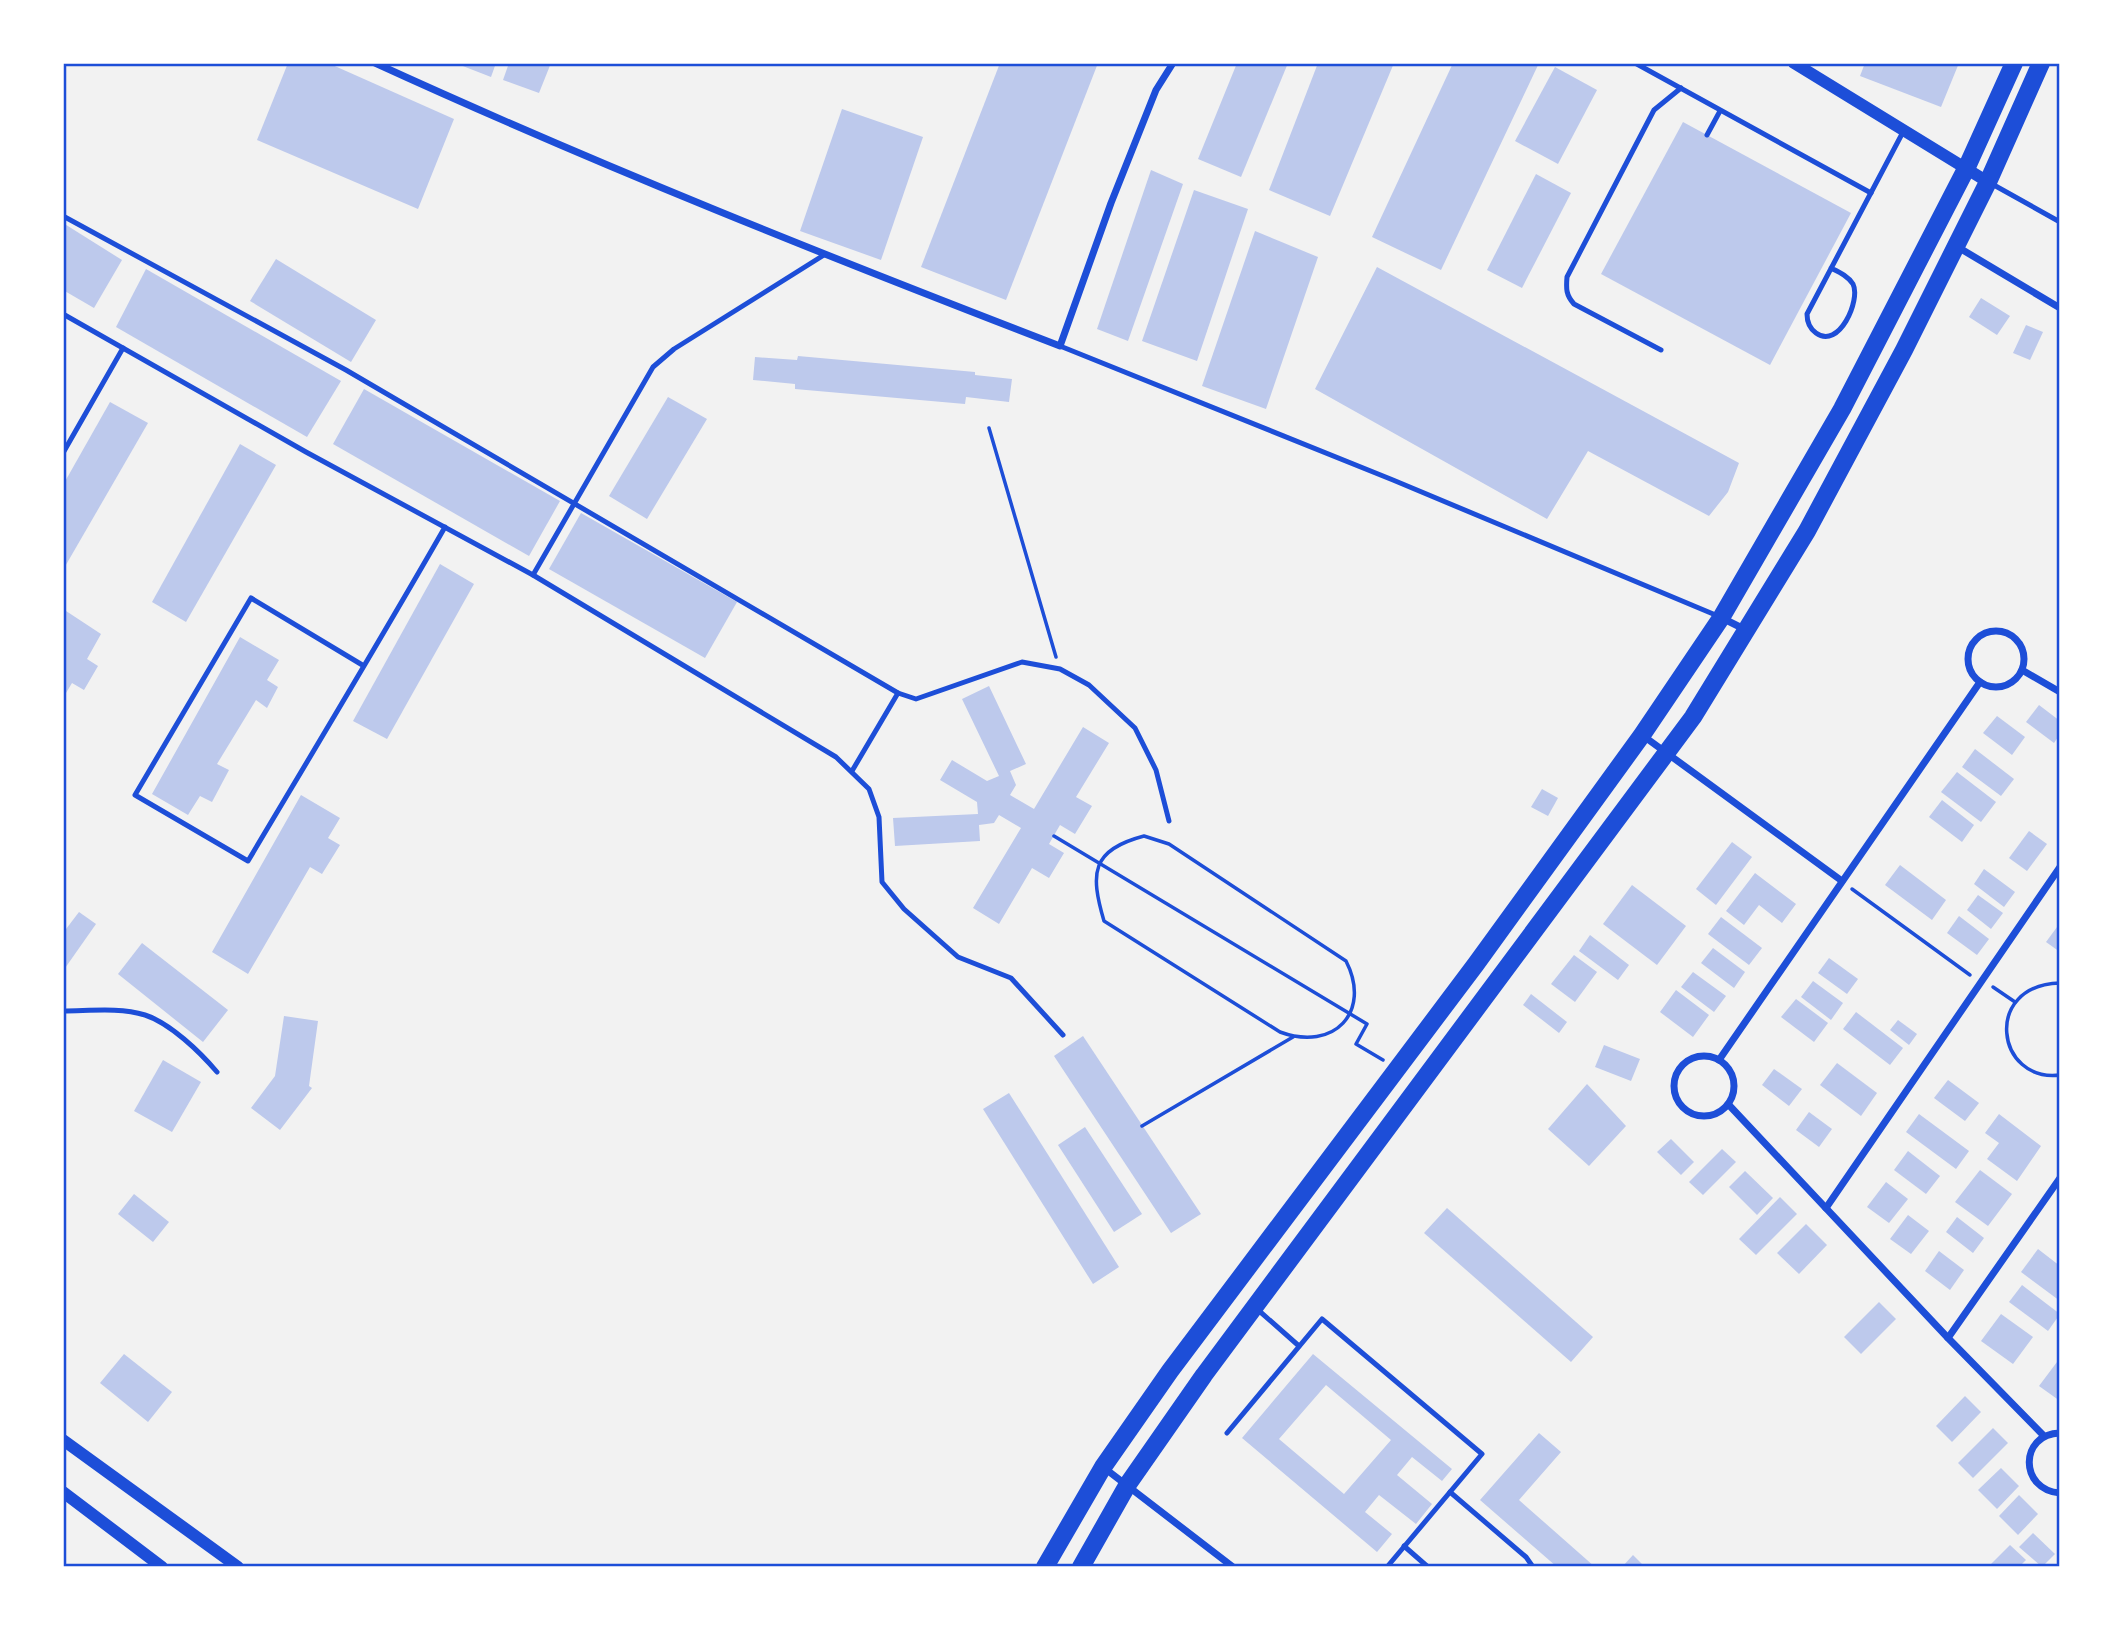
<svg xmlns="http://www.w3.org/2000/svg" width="2123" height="1630" font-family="'Open Sans',sans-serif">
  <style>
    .building { fill: #bdc9ec; fill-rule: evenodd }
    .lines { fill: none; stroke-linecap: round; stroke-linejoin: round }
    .path { stroke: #1d4ed8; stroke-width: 3.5 }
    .service { stroke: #1d4ed8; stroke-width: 5 }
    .minor { stroke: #1d4ed8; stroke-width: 7 }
    .tertiary { stroke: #1d4ed8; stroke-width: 12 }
    .primary { stroke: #1d4ed8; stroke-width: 18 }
    .neatline { fill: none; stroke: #1d4ed8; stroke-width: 2.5 }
  </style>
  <rect width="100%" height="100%" fill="#f2f2f2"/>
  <g class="building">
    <path d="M288 63H328L454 119 418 209 257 140Z"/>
    <path d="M455 63H496L491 77Z"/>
    <path d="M509 63H551L539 93 503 80Z"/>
    <path d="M1000 63H1098L1006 300 921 267Z"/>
    <path d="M1237 63H1288L1241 177 1198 159Z"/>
    <path d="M1318 63H1394L1330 216 1269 190Z"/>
    <path d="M1453 63H1539L1441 270 1372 237Z"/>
    <path d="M1865 63H1959L1941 107 1860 76Z"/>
    <path d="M1555 67 1597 90 1558 164 1515 141Z"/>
    <path d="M842 109 923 137 881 260 800 231Z"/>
    <path d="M1683 122 1851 213 1770 365 1601 274Z"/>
    <path d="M1151 170 1183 184 1128 341 1097 329Z"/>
    <path d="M1536 174 1571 193 1522 288 1487 270Z"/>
    <path d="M1194 190 1248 209 1197 361 1142 341Z"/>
    <path d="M63 223 122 260 94 308 63 290Z"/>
    <path d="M1255 231 1318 257 1266 409 1202 386Z"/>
    <path d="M276 259 376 320 351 362 250 301Z"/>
    <path d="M1377 267 1739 463 1728 492 1709 516 1588 451 1547 519 1315 389Z"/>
    <path d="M146 269 341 381 307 437 116 327Z"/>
    <path d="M1981 298 2010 316 1997 335 1969 317Z"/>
    <path d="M2026 325 2043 332 2030 360 2013 353Z"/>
    <path d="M798 356 975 372V375L1012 379 1009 402 966 397 965 404 795 389V384L753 380 755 357 797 360Z"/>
    <path d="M364 389 560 501 529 556 333 444Z"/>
    <path d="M668 397 707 419 647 519 609 496Z"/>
    <path d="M110 402 148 423 63 570V485Z"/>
    <path d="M240 444 276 465 186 622 152 602Z"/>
    <path d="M581 513 737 602 705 658 549 569Z"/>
    <path d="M440 564 474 584 387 739 353 721Z"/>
    <path d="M63 609 101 634 87 659 98 666 84 690 72 683 63 698Z"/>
    <path d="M240 637 279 660 267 680 278 687 267 708 256 700 217 764 229 770 212 802 200 796 188 815 152 794Z"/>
    <path d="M989 686 1026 764 1010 771 1016 785 1010 795 1034 809 1083 727 1109 743 1076 797 1092 806 1075 834 1060 825 1049 844 1064 853 1049 878 1032 868 999 924 973 908 1021 828 999 815 994 823 979 825 980 841 895 846 893 818 978 814 977 802 940 780 952 760 987 781 999 776 962 699Z"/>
    <path d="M2039 705 2060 721V734L2054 743 2026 722Z"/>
    <path d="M1997 716 2025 737 2012 755 1983 733Z"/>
    <path d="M1975 749 2014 779 2001 796 1962 767Z"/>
    <path d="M1957 772 1996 802 1981 822 1941 792Z"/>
    <path d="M1542 789 1558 798 1548 816 1531 807Z"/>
    <path d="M301 795 340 818 328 838 340 845 322 874 310 867 248 974 212 952Z"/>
    <path d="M1942 800 1974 825 1962 842 1929 817Z"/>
    <path d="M2029 831 2047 844 2027 871 2009 858Z"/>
    <path d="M1732 842 1752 857 1716 905 1696 889Z"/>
    <path d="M1900 865 1946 900 1932 920 1885 885Z"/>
    <path d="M1984 869 2015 892 2004 907 1974 884Z"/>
    <path d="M1755 873 1796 904 1782 923 1759 905 1744 925 1726 911Z"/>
    <path d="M1632 885 1686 926 1657 965 1603 924Z"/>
    <path d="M1978 895 2003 913 1991 929 1967 910Z"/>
    <path d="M79 912 96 924 63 971V933Z"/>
    <path d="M1959 916 1989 939 1977 955 1947 933Z"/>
    <path d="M1721 917 1762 948 1749 965 1708 934Z"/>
    <path d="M2060 923V952L2046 942Z"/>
    <path d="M1590 935 1629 965 1618 980 1579 951Z"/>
    <path d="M142 943 228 1010 203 1042 118 974Z"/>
    <path d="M1713 948 1745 972 1734 988 1701 963Z"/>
    <path d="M1574 955 1597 972 1575 1002 1551 984Z"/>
    <path d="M1829 958 1858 979 1847 994 1818 973Z"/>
    <path d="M1693 972 1726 996 1714 1012 1681 987Z"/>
    <path d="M1813 981 1843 1003 1831 1020 1801 997Z"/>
    <path d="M1676 990 1709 1015 1693 1037 1660 1012Z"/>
    <path d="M1531 994 1567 1022 1559 1033 1523 1005Z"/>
    <path d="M1796 999 1828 1023 1814 1042 1781 1017Z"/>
    <path d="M1856 1012 1903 1048 1890 1065 1843 1029Z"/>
    <path d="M284 1016 318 1021 309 1086 312 1088 280 1130 251 1108 275 1076Z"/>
    <path d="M1898 1020 1917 1034 1909 1045 1890 1030Z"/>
    <path d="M1083 1036 1201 1214 1171 1233 1054 1056Z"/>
    <path d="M1604 1045 1640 1059 1631 1081 1595 1067Z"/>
    <path d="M163 1060 201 1082 172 1132 134 1111Z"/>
    <path d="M1837 1063 1877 1093 1861 1116 1820 1085Z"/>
    <path d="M1774 1069 1802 1089 1789 1106 1762 1085Z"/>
    <path d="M1948 1080 1979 1103 1965 1121 1934 1098Z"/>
    <path d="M1587 1084 1626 1126 1589 1166 1548 1129Z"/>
    <path d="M1009 1093 1119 1267 1093 1284 983 1109Z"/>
    <path d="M1809 1112 1832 1129 1819 1147 1796 1130Z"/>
    <path d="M1919 1114 1969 1151 1956 1169 1906 1132Z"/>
    <path d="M1999 1114 2041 1146 2017 1181 1987 1159 1999 1143 1985 1133Z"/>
    <path d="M1085 1127 1142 1214 1114 1232 1058 1145Z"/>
    <path d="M1671 1139 1694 1162 1681 1175 1657 1152Z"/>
    <path d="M1722 1149 1736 1162 1703 1195 1689 1182Z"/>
    <path d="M1908 1151 1940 1176 1926 1194 1894 1170Z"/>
    <path d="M1980 1170 2012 1194 1988 1226 1955 1202Z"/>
    <path d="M1745 1171 1773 1198 1757 1215 1729 1187Z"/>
    <path d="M1886 1182 1908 1199 1889 1223 1867 1207Z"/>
    <path d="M134 1194 169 1222 153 1242 118 1214Z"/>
    <path d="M1780 1197 1797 1214 1756 1255 1739 1239Z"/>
    <path d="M1447 1208 1593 1337 1571 1362 1424 1233Z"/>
    <path d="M1908 1215 1929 1231 1911 1254 1890 1239Z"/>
    <path d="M1957 1217 1984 1238 1973 1253 1946 1232Z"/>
    <path d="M1806 1224 1827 1245 1799 1274 1777 1253Z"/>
    <path d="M2038 1249 2060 1266V1301L2021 1272Z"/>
    <path d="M1939 1251 1964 1270 1950 1290 1925 1271Z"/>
    <path d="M2022 1285 2060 1314 2048 1331 2009 1302Z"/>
    <path d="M1879 1302 1896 1319 1861 1354 1844 1337Z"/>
    <path d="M2001 1314 2033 1337 2013 1364 1981 1341Z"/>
    <path d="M124 1354 172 1392 148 1422 100 1383Z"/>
    <path d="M1313 1354 1452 1469 1442 1481 1412 1457 1397 1475 1432 1504 1416 1524 1379 1495 1365 1512 1392 1534 1377 1552 1242 1438ZM1326 1385 1391 1440 1344 1494 1279 1439Z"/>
    <path d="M2060 1358V1401L2039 1386Z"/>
    <path d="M1965 1396 1981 1412 1952 1442 1936 1426Z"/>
    <path d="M1993 1428 2008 1443 1973 1478 1958 1463Z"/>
    <path d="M1539 1433 1561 1452 1519 1500 1595 1567H1557L1480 1500Z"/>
    <path d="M2001 1468 2019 1486 1997 1509 1978 1490Z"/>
    <path d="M2019 1495 2038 1514 2018 1535 1999 1516Z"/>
    <path d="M2033 1533 2055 1554 2042 1567 2019 1547Z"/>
    <path d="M2010 1545 2026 1560 2019 1567H1988Z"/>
    <path d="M1633 1555 1645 1567H1622Z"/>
  </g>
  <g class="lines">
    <g class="path">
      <path d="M989 428 1056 657"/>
      <path d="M1054 836 1367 1024 1356 1044 1383 1060"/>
      <path d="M1144 836 1169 844 1346 961C1372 1012 1334 1052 1280 1032L1104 921C1090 873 1091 850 1144 836Z"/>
      <path d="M1852 889 1970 975"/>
      <path d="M2060 983C1982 985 1996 1083 2060 1075"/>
      <path d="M1993 987 2015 1002"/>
      <path d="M1142 1126 1293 1037"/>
    </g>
    <g class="service">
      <path d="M1635 63 1871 193"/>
      <path d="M1707 135 1720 111"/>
      <path d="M1992 184 2060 222"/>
      <path d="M63 216 346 370 898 693 916 699 1022 662 1060 669 1089 685 1135 728 1156 770 1169 821"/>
      <path d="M1831 268C1839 272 1848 276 1853 284 1861 300 1839 350 1816 333 1809 328 1807 322 1807 314L1903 132"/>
      <path d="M63 314 306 452 533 575 653 367 674 349 824 255"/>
      <path d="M1060 346 1393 480 1718 616"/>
      <path d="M1661 350 1574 304C1566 295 1566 289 1567 277L1654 110 1681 88"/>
      <path d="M63 453 123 348"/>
      <path d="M533 575 836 757 869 789 879 817 882 882 904 909 958 957 1011 978 1063 1035"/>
      <path d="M364 666 251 598 135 795 248 861C314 750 381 639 445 527"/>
      <path d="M852 771 898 693"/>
      <path d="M63 1011C89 1011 119 1007 145 1015 170 1023 200 1052 217 1072"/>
      <path d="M1257 1309 1299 1346"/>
      <path d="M1227 1433 1322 1319 1482 1454 1387 1567"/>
      <path d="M1450 1492 1526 1557 1533 1567"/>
      <path d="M1404 1546 1428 1567"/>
    </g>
    <g class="minor">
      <path d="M375 63C600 166 829 257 1060 346L1111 203 1156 90 1173 63"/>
      <path d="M1956 246 2060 308"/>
      <path d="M1722 618 1746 630"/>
      <circle cx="1996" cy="659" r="28"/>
      <path d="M2022 670 2060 692"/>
      <path d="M1642 735 1842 881"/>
      <circle cx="1704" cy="1086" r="30"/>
      <path d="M1719 1060 1980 682"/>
      <path d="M1728 1104 1948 1338 2044 1436"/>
      <path d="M1826 1208 2060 867"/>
      <path d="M1948 1338 2060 1178"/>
      <path d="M2060 1433C2019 1434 2019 1490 2060 1493"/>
      <path d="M1103 1467 1233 1567"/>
    </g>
    <g class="tertiary">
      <path d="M1794 63 1988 182"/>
      <path d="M63 1440 238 1567"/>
      <path d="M63 1492 162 1567"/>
    </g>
    <g class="primary">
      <path d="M1045 1567 1103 1467 1170 1371 1476 964 1642 735 1721 618 1842 409 1966 169 2014 63"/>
      <path d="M1081 1567 1128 1484 1204 1375 1693 717 1807 531 1904 350 1988 182 2041 63"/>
    </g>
  </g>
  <rect width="2123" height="1630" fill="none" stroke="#ffffff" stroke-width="130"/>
  <rect x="65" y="65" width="1993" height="1500" class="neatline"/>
</svg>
